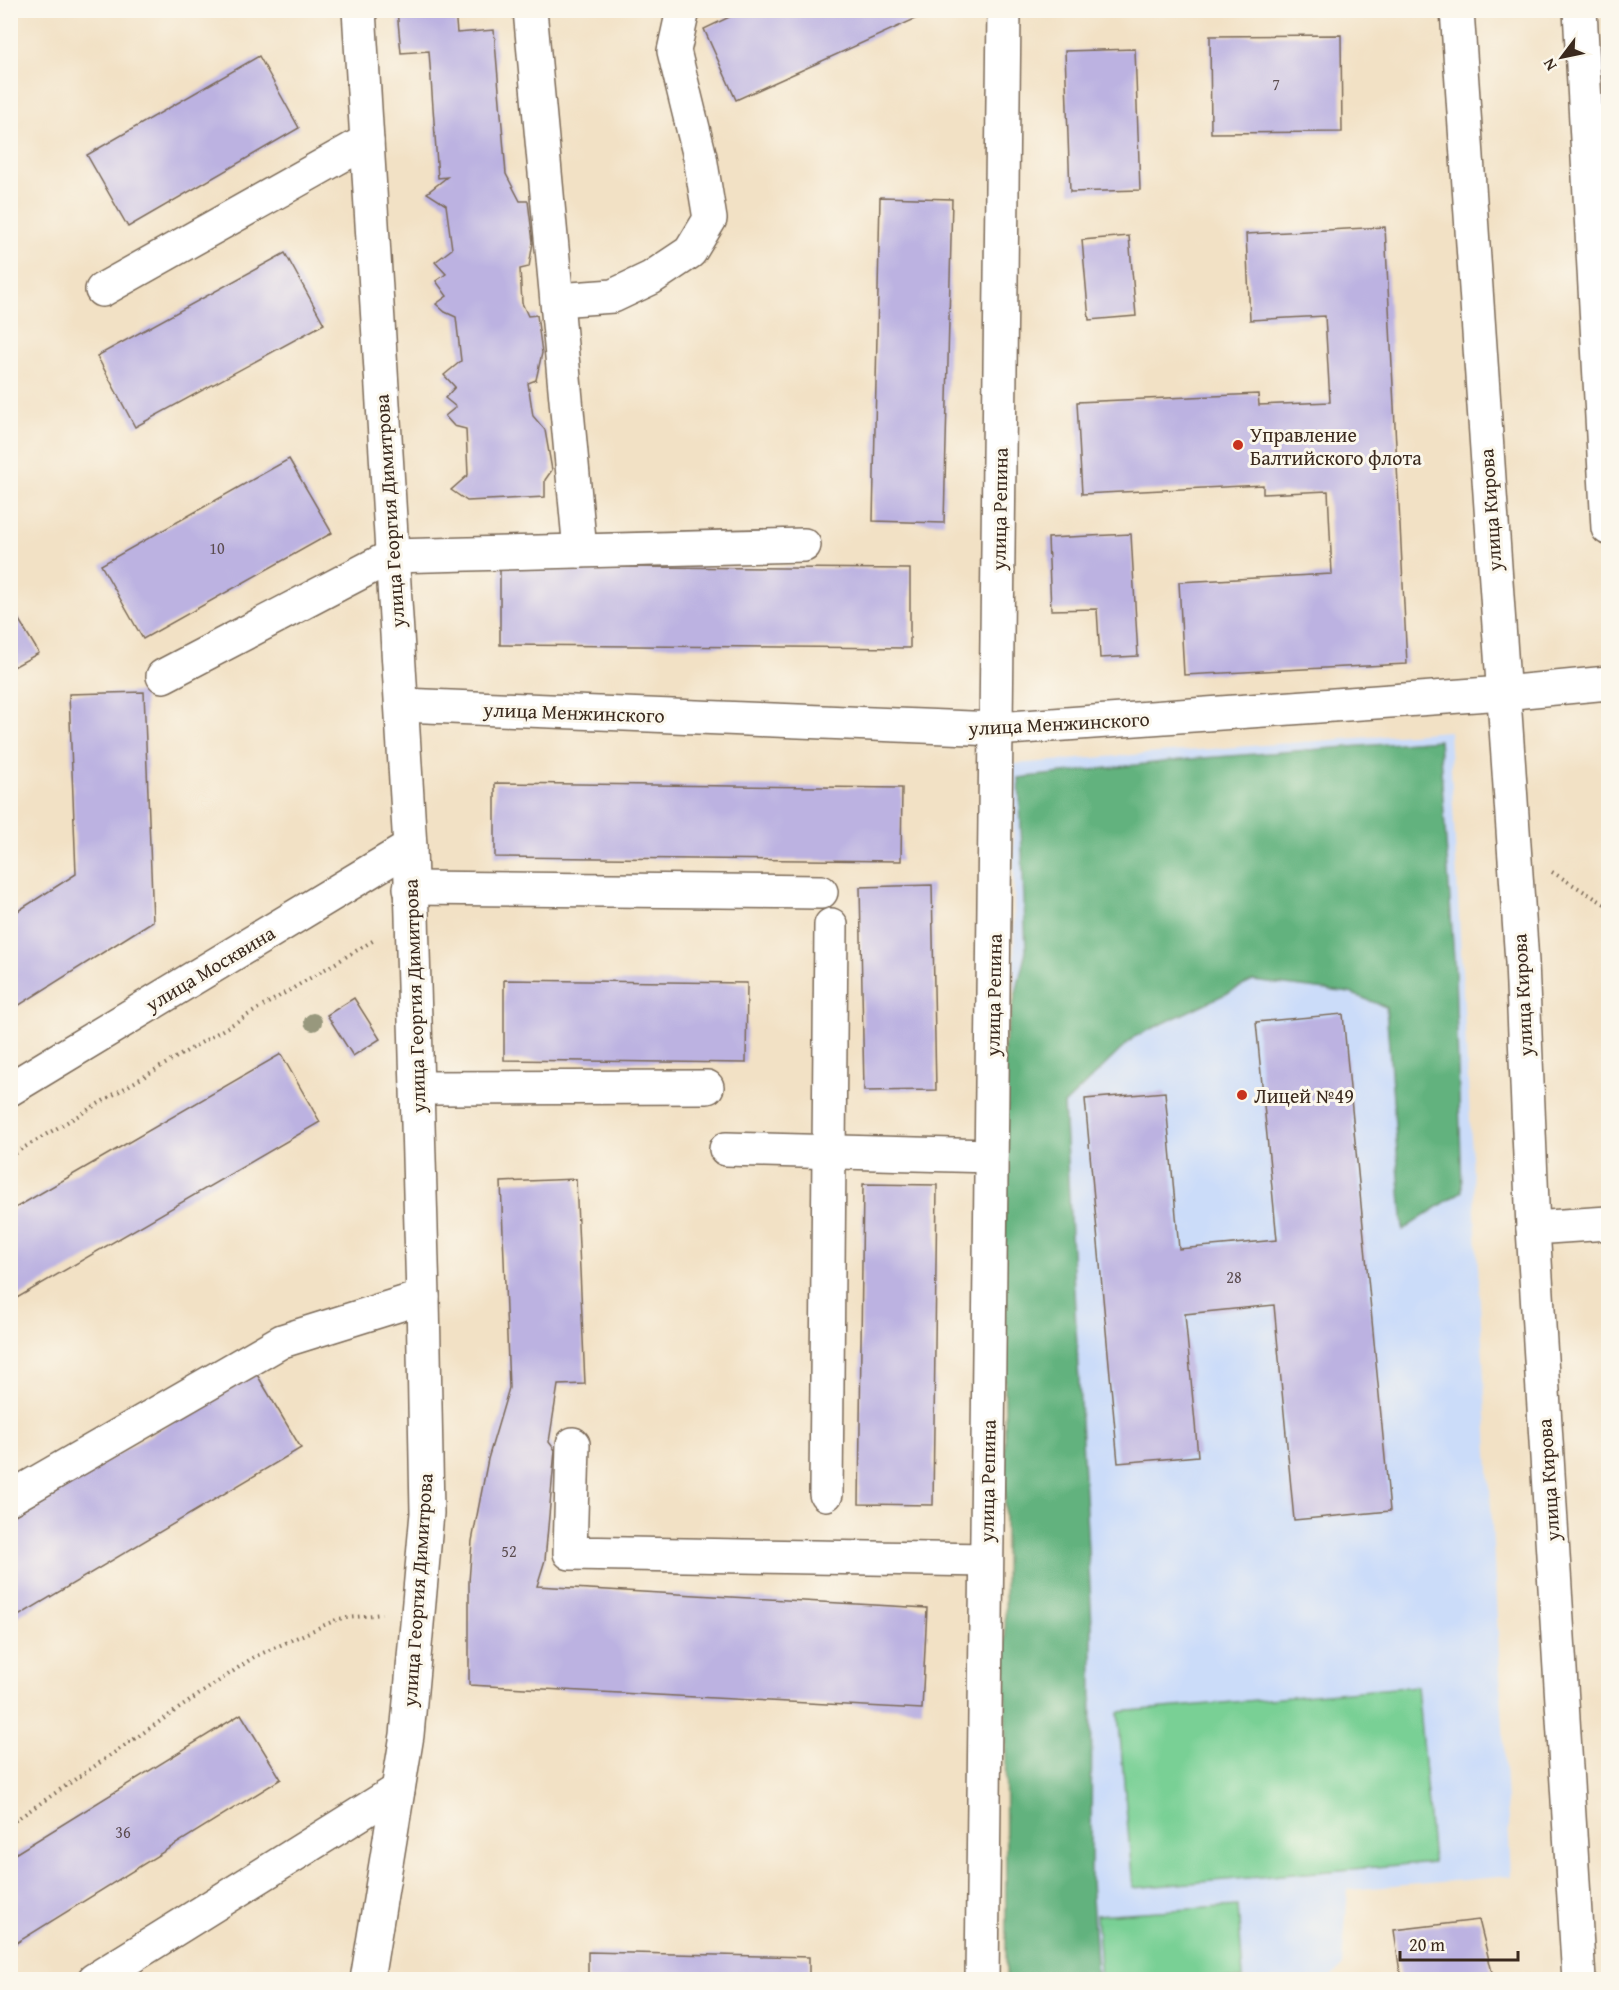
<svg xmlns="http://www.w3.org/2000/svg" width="1619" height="1990" font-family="'Gentium Book Plus',serif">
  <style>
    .built { fill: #cbdcf9 }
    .green { fill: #79d095; stroke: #5a7d5a; stroke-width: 1.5 }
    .forest { fill: #62b27e; stroke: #4e6e4e; stroke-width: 1.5 }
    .building { fill: #bcb2e1 }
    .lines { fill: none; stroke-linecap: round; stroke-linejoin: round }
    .minor-casing { stroke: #7b6a58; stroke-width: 36 }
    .major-casing { stroke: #7b6a58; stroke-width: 36 }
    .path { stroke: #7b6a58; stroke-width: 4; stroke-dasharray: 1.5 4.5; stroke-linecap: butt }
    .minor { stroke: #fff; stroke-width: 33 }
    .major { stroke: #fff; stroke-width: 33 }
    .tree { fill: #98987d }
    .poi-dot { fill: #c8321e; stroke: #fbf7ec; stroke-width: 2 }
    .labels { text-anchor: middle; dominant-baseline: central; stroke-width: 6; stroke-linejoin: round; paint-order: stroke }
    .number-label { font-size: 16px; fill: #5b4c4f }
    .poi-label { font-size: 20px; fill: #3b2a1e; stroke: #fbf7ec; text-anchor: start }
    .street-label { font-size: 20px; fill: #3b2a1e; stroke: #fbf7ec }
  </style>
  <rect width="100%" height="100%" fill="#fbf7ec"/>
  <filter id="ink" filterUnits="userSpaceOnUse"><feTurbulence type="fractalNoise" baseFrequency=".0167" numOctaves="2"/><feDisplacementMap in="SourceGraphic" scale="12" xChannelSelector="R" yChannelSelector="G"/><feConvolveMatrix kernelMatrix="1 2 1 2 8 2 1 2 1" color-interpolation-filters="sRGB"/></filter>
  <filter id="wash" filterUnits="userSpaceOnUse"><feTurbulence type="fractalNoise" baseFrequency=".008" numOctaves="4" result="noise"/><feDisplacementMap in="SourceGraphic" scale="24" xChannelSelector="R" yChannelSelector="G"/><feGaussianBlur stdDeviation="1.35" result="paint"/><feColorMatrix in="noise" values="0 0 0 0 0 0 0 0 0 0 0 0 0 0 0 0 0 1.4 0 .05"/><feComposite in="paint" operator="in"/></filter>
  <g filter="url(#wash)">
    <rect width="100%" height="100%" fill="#f2e1c5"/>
    <path class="built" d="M1449 731 1511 1876 1348 1890 1342 1967 1330 1979H1017L1018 1425 1013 764Z"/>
    <g class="green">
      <path d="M1417 1686 1433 1862 1133 1888 1118 1712Z"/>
      <path d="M1238 1906 1243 1979H1101L1096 1915Z"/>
    </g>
    <path class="forest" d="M1439 740 1455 974 1462 1191 1403 1230 1386 1007 1350 993 1253 981 1134 1037 1064 1105 1092 1625 1091 1881 1097 1979 1006 1980 1004 1044 1026 951 1019 778 1190 759Z"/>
    <g id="blocks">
      <g class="building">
        <path d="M397 10H455L457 33 494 30 506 174 520 201H528L533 242 529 267 520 269 522 303 528 316 537 315 542 353 536 380 528 383 533 416 545 430 552 470 545 480V497L467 501 451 490 468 475 466 429 454 426 445 416 456 407 445 398 455 387 444 375 461 361 456 317 445 312 436 304 447 296 436 281 446 274 435 262 452 249 446 205 427 193 447 177 438 178 429 51 401 53Z"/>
        <path d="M744 10H924L926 14 736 100 704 29Z"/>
        <path d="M1341 35 1342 132 1211 133 1210 36Z"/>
        <path d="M1135 49 1140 190 1070 192 1065 51Z"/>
        <path d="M259 56 299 128 128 227 87 155Z"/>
        <path d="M880 197 952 199 944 523 873 521Z"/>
        <path d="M1385 227 1407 664 1184 675 1179 582 1332 574 1328 491 1263 494V485L1082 494 1077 402 1258 394 1259 405 1330 402 1325 316 1250 320 1246 234Z"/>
        <path d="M1129 236 1136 316 1089 320 1082 240Z"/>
        <path d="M285 253 324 324 135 427 97 356Z"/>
        <path d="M289 459 332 533 143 639 101 565Z"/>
        <path d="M1131 534 1138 656 1100 658 1097 609 1051 610 1048 538Z"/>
        <path d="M500 566 910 569V648L500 645Z"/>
        <path d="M10 605 39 653 10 669Z"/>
        <path d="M144 692 153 921 10 1011V916L76 874 69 694Z"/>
        <path d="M495 783 902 788 901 861 495 857Z"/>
        <path d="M932 885 936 1090 864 1091 860 887Z"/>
        <path d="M504 980 747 983 746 1063 504 1060Z"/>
        <path d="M354 998 380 1039 353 1056 327 1015Z"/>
        <path d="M1343 1014 1390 1511 1294 1520 1274 1305 1185 1314 1198 1456 1118 1463 1085 1099 1165 1092 1179 1249 1277 1240 1256 1022Z"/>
        <path d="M281 1054 320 1122 10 1302V1211Z"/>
        <path d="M576 1179 585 1384 558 1385 549 1442 555 1450 545 1560 537 1586 927 1608 922 1709 469 1685V1582L472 1541 488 1459 509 1388 501 1182Z"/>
        <path d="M863 1184 937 1185 933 1505 859 1504Z"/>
        <path d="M256 1373 301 1448 10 1621V1518Z"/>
        <path d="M241 1714 281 1779 10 1947V1857Z"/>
        <path d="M1479 1920 1494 1980H1401L1394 1930Z"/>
        <path d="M588 1952 809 1957V1980H588Z"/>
      </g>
    </g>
  </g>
  <g filter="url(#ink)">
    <use href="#blocks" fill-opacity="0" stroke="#7b6a58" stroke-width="1.5"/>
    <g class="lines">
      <g class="minor-casing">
        <g id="minor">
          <path d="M359 10 410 847 423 1297 427 1513 407 1735 367 1980"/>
          <path d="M530 10 580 551"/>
          <path d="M1580 10 1608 528"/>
          <path d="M102 290 367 141"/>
          <path d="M557 300 613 296 651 278 690 252 710 219 700 157 674 51 683 10"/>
          <path d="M163 676 392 556 804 545"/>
          <path d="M402 705 996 729 1503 693 1608 683"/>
          <path d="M410 888 821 892"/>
          <path d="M418 1088 707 1087"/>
          <path d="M10 1089 410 847"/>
          <path d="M726 1149 991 1156"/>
          <path d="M1533 1228 1608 1223"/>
          <path d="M573 1444 570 1553 986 1560"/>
          <path d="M826 1494 831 925"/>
          <path d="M10 1498 282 1341 423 1297"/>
          <path d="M94 1980 398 1790"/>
          <path d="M982 1980 1004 10"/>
        </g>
      </g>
      <g class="major-casing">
        <path id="major" d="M1457 10 1522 962 1533 1228 1579 1980"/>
      </g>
      <g class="path">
        <path d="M1552 872 1608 906"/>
        <path d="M10 1156 376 939"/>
        <path d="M10 1824 254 1657 338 1619 382 1614"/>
      </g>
      <use href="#minor" class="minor"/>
      <use href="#major" class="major"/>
    </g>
    <circle class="tree" cx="313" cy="1022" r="9"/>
  </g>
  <g class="poi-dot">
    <circle cx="1238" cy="445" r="6"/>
    <circle cx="1242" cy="1095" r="6"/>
  </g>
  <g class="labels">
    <g class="number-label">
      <text x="1276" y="84">7</text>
      <text x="217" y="548">10</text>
      <text x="1234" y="1277">28</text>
      <text x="509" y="1551">52</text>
      <text x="123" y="1832">36</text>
    </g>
    <g class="poi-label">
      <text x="1250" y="434">Управление<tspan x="1250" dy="23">Балтийского флота</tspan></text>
      <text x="1254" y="1095">Лицей №49</text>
    </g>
    <g class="street-label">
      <text transform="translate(999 509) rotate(-89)">улица Репина</text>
      <text transform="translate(1490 510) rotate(-94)">улица Кирова</text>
      <text transform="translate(389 511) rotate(-94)">улица Георгия Димитрова</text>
      <text transform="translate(574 712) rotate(2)">улица Менжинского</text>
      <text transform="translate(1059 723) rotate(-3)">улица Менжинского</text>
      <text transform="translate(210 968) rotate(-31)">улица Москвина</text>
      <text transform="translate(993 995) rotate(-89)">улица Репина</text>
      <text transform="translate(1522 995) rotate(-93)">улица Кирова</text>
      <text transform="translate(414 996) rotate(-92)">улица Георгия Димитрова</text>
      <text transform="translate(1548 1480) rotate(-94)">улица Кирова</text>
      <text transform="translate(987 1481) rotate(-89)">улица Репина</text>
      <text transform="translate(417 1590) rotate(-86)">улица Георгия Димитрова</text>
    </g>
  </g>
  <rect width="1619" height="1990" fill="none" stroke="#fbf7ec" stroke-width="36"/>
  <g transform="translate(1562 57) rotate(238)" stroke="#fbf7ec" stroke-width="4.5" paint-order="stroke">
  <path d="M0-4.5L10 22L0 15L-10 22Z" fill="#3b2a1e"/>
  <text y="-9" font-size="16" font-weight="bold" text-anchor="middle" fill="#3b2a1e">N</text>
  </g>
  <path d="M1400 1951v9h118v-9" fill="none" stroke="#3b2a1e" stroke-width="3"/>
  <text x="1409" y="1951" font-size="18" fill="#3b2a1e" stroke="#fbf7ec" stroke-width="4.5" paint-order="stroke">20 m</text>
</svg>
